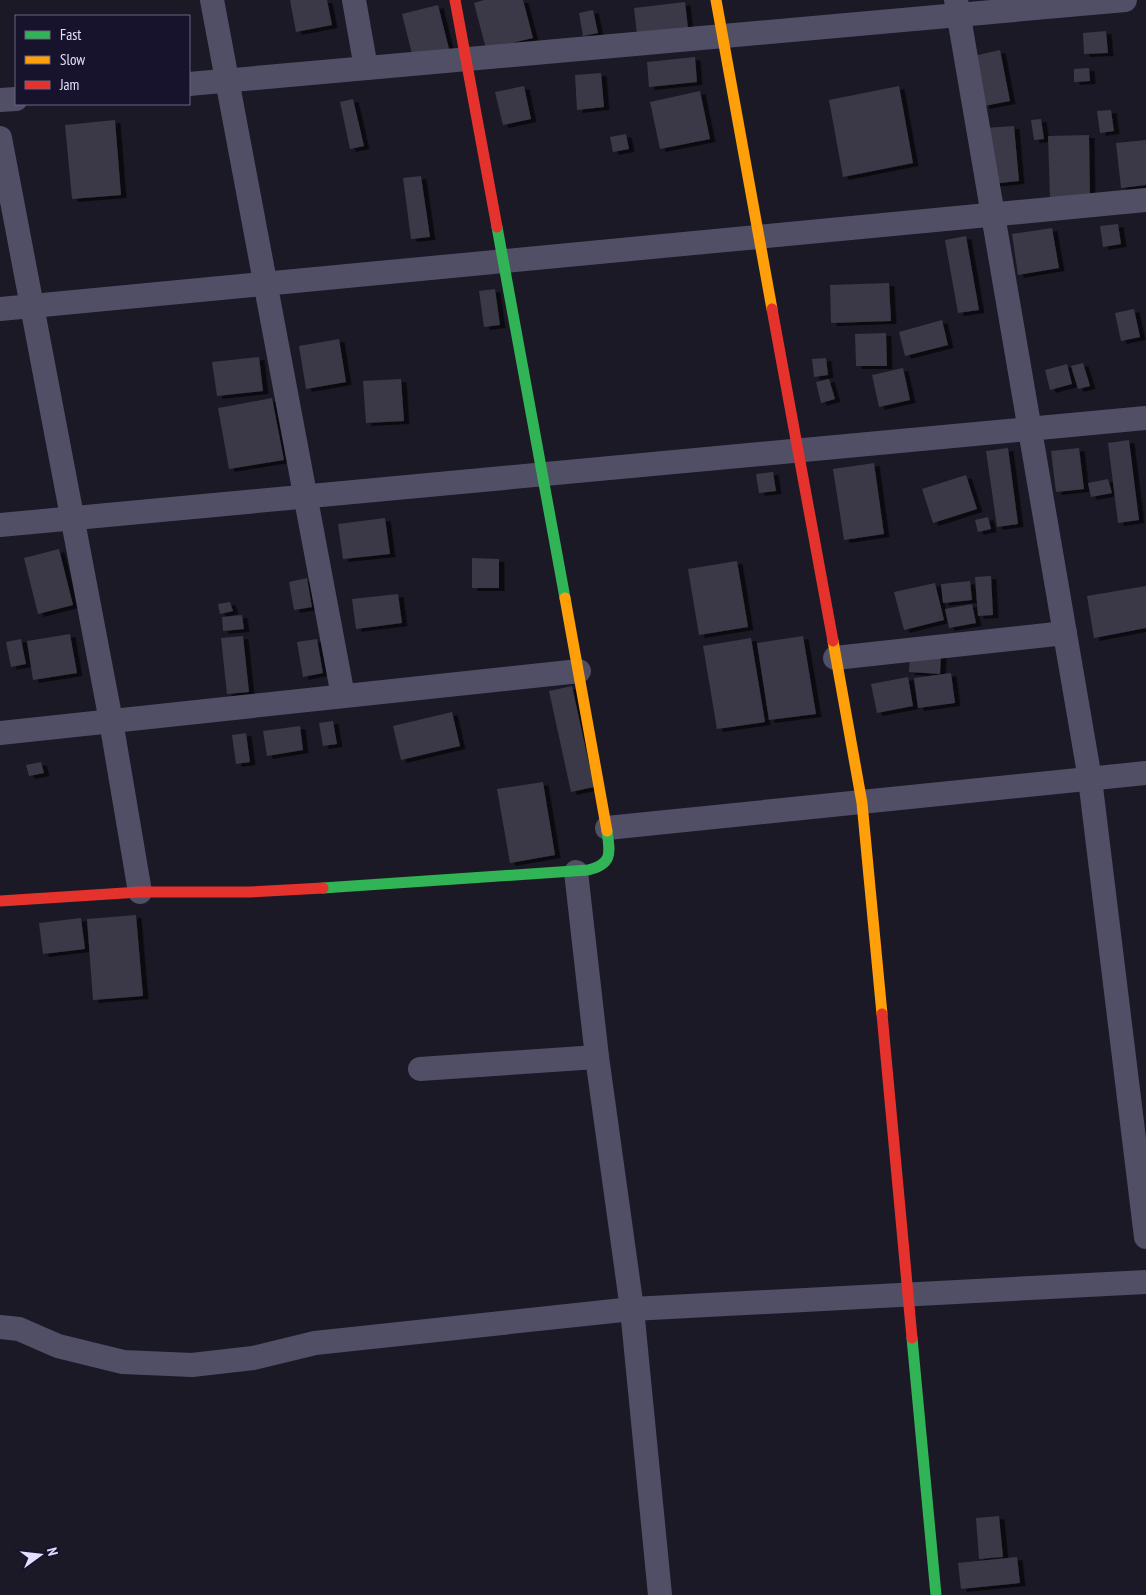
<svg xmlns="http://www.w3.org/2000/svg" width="1146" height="1595" font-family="'PT Sans Narrow',sans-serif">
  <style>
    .building { fill: #3b3847; filter: url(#shadow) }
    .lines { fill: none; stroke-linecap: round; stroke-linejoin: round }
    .street { stroke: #514f66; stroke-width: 24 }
    .fast { stroke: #30b455; stroke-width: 11 }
    .slow { stroke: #ff9f0a; stroke-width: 11 }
    .jam { stroke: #e5322d; stroke-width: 11 }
  </style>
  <defs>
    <filter id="shadow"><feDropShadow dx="5.5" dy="3" stdDeviation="0" flood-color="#0009"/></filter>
  </defs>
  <rect width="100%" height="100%" fill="#1c1926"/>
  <g class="building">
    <path d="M290 0H327L332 25 296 32Z"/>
    <path d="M484 0H523L533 38 486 49 474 3Z"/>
    <path d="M685 2 688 28 637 34 634 8Z"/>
    <path d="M438 5 450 53 414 62 402 14Z"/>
    <path d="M593 10 598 33 583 36 579 13Z"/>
    <path d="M1106 31 1108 53 1084 54 1083 33Z"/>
    <path d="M1000 50 1010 101 984 106 974 56Z"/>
    <path d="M695 57 697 82 649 87 647 62Z"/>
    <path d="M1089 68 1090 81 1074 82V69Z"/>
    <path d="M601 73 604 107 577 110 575 75Z"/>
    <path d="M524 86 531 119 503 125 495 92Z"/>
    <path d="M899 86 913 163 843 177 829 100Z"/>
    <path d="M700 91 710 139 660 149 650 102Z"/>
    <path d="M353 99 364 146 350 149 340 102Z"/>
    <path d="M1111 110 1114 131 1100 133 1097 111Z"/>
    <path d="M1041 119 1044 139 1034 140 1031 120Z"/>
    <path d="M115 120 121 195 72 199 65 125Z"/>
    <path d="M1014 126 1019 181 991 184 985 128Z"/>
    <path d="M626 134 629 149 613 152 610 137Z"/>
    <path d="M1089 135 1090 197 1050 198 1048 136Z"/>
    <path d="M1146 140V185L1121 188 1116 143Z"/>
    <path d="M421 176 430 237 411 239 403 178Z"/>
    <path d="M1118 224 1121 244 1103 247 1100 226Z"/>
    <path d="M1052 228 1059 268 1018 275 1012 234Z"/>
    <path d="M966 236 979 310 958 313 945 240Z"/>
    <path d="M889 283 891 321 831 323 830 285Z"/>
    <path d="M495 289 500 325 484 327 479 291Z"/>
    <path d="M1134 309 1140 337 1121 341 1115 313Z"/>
    <path d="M942 320 948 345 905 356 899 332Z"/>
    <path d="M886 333 887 366H856L855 334Z"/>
    <path d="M339 339 346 382 306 389 299 346Z"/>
    <path d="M259 357 263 391 217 396 212 362Z"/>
    <path d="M826 358 828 375 814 377 812 359Z"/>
    <path d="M1083 363 1090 386 1078 389 1071 366Z"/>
    <path d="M1067 364 1072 384 1050 390 1045 370Z"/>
    <path d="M903 368 910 400 879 407 872 375Z"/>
    <path d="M401 379 404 421 366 423 363 381Z"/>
    <path d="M829 379 835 399 821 403 816 382Z"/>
    <path d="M272 398 284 460 229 469 218 408Z"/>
    <path d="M1129 440 1139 520 1118 523 1108 443Z"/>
    <path d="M1008 448 1018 524 997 527 986 451Z"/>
    <path d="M1079 448 1084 489 1056 492 1051 451Z"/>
    <path d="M874 463 884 534 844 540 833 469Z"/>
    <path d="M773 472 776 491 759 493 756 474Z"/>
    <path d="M966 475 977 509 933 523 922 489Z"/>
    <path d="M1108 479 1112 493 1091 497 1088 483Z"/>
    <path d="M988 517 991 529 978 532 975 520Z"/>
    <path d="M385 518 390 554 343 559 338 524Z"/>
    <path d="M59 549 73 605 38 614 24 558Z"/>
    <path d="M472 558 499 559V588H472Z"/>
    <path d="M737 561 748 627 699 635 688 569Z"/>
    <path d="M991 576 993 615 978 616 975 577Z"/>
    <path d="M307 578 312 607 294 610 289 582Z"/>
    <path d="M970 581 972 600 943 603 941 584Z"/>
    <path d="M935 583 944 620 904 630 894 592Z"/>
    <path d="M1146 586V628L1094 638 1087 596Z"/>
    <path d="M398 594 402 623 356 629 352 599Z"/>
    <path d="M230 602 233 611 220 614 218 604Z"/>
    <path d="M972 604 976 623 949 628 945 609Z"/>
    <path d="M242 615 244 629 223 631 222 617Z"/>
    <path d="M70 634 77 673 33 680 27 641Z"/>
    <path d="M243 636 249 692 227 694 221 638Z"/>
    <path d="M803 636 816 714 769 720 757 643Z"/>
    <path d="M751 638 765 722 717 729 703 646Z"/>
    <path d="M21 639 26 664 11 667 6 642Z"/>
    <path d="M317 639 323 673 303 677 297 642Z"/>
    <path d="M910 651 941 654 940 674 909 672Z"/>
    <path d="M951 673 955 703 918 708 914 678Z"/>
    <path d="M908 677 913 706 877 713 871 684Z"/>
    <path d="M572 686 594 787 571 792 549 691Z"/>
    <path d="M452 712 460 746 401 760 393 726Z"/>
    <path d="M333 721 337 744 323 746 319 723Z"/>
    <path d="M300 726 303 750 267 756 263 731Z"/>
    <path d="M246 733 250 762 236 764 232 735Z"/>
    <path d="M41 762 44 773 29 776 26 765Z"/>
    <path d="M543 782 555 855 510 863 497 789Z"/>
    <path d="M136 915 143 996 93 1000 87 919Z"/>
    <path d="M81 918 85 949 43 954 39 923Z"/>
    <path d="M999 1516 1003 1557 979 1559 976 1518Z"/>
    <path d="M1017 1557 1020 1583 961 1589 958 1563Z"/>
  </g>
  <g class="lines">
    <g class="street">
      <path d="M212 0 343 696"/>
      <path d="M354 0 366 68"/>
      <path d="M956 0 1090 779 1146 1237"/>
      <path d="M189 84 1125 0"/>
      <path d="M0 100 16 99"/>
      <path d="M0 138 111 721 140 892"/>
      <path d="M0 309 1146 200"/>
      <path d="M0 525 1146 418"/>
      <path d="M835 658 1065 633"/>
      <path d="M0 733 579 671"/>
      <path d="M607 828 1146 773"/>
      <path d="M576 872 597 1057 632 1309 660 1595"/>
      <path d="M420 1069 597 1057"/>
      <path d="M0 1327 19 1329 58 1346 123 1362 192 1365 253 1358 315 1343 632 1309 1146 1282"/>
    </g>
    <g class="fast">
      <path d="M497 227 565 598"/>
      <path d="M323 888 588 870C613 864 610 853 607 831"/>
      <path d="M912 1338 936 1595"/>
    </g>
    <g class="slow">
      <path d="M716 0 772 309"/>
      <path d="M565 598 607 831"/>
      <path d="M833 641 862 803 882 1014"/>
    </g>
    <g class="jam">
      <path d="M455 0 497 227"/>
      <path d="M772 309 833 641"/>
      <path d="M0 901 140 892H250L323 888"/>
      <path d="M882 1014 912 1338"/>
    </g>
  </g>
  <rect x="15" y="15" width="175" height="90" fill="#18132c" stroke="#6a6580"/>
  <rect x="25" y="31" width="25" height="8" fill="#30b455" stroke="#6a6580"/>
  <text x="60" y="40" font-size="15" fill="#e4dffe">Fast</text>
  <rect x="25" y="56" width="25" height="8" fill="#ff9f0a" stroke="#6a6580"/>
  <text x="60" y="65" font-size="15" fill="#e4dffe">Slow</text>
  <rect x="25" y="81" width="25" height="8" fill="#e5322d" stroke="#6a6580"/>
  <text x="60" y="90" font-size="15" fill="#e4dffe">Jam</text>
  <g transform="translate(40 1555) rotate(75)" stroke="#18132c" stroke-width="4" paint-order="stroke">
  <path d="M0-4L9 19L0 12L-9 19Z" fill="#e4dffe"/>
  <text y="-8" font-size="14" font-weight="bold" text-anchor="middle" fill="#e4dffe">N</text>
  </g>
</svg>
